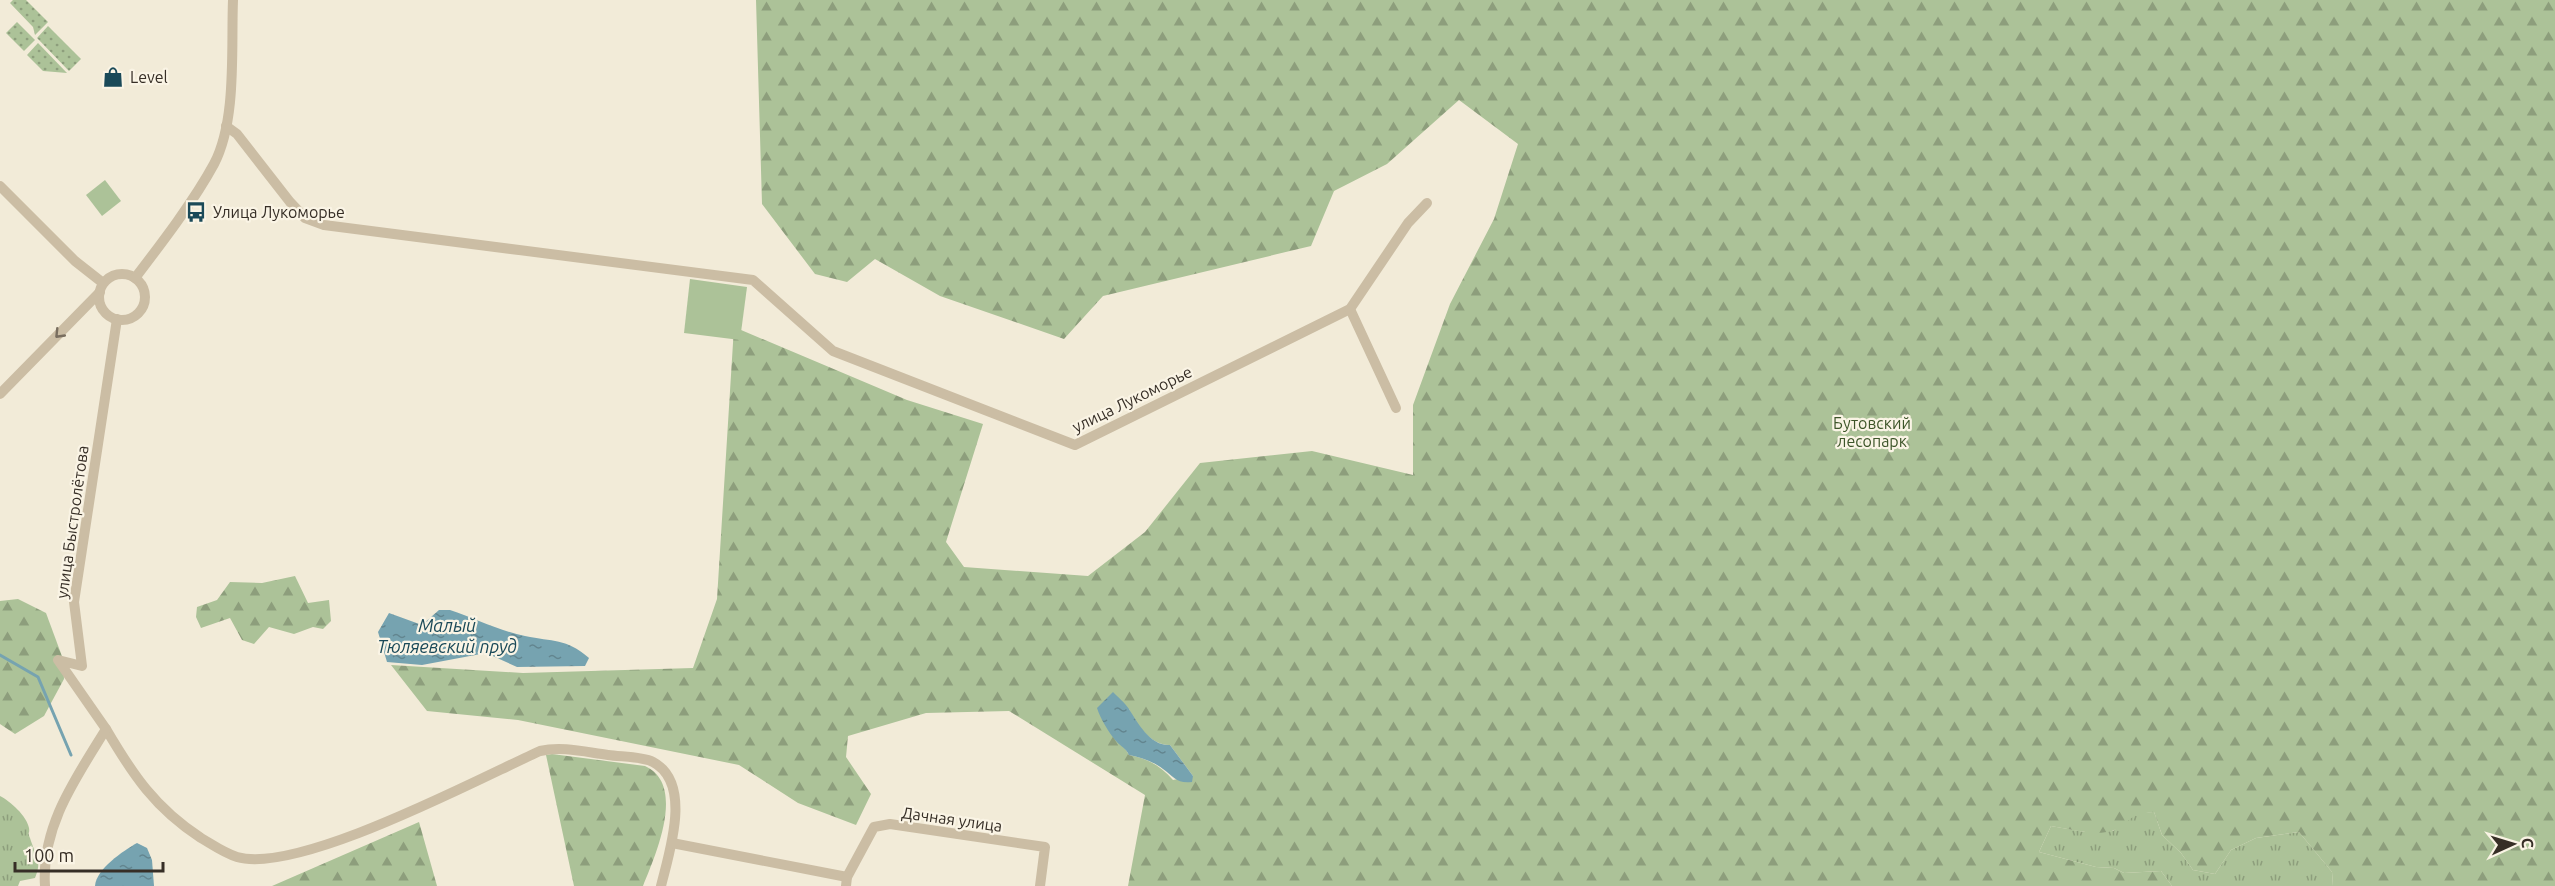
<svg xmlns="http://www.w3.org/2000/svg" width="2555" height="886" font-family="Ubuntu,sans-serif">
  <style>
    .grass { fill: url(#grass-tufts) }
    .forest { fill: url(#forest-firs); fill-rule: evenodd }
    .park { fill: url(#park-dots) }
    .pitch { fill: #acc298 }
    .water { fill: url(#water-ripples) }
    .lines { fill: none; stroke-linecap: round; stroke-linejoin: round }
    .stream { stroke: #76a3b0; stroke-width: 3 }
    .minor { stroke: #cbbda4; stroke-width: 10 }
    .oneway { stroke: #796e5f }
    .labels { text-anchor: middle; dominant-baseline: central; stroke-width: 4.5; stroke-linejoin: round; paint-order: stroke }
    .poi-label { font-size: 16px; fill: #362e26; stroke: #faf4e5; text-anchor: start }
    .street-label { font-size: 16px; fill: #362e26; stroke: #faf4e5 }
    .park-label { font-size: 16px; fill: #3d5529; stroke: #faf4e5 }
    .water-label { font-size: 18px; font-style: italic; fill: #1a4958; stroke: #faf4e5 }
  </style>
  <defs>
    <pattern id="grass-tufts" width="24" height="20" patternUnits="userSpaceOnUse" patternTransform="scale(1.5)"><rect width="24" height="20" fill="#acc298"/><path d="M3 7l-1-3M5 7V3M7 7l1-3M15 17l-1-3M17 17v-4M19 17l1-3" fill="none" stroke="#8d9e7c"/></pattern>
    <pattern id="forest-firs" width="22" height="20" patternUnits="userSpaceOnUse" patternTransform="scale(1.5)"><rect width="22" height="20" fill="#acc298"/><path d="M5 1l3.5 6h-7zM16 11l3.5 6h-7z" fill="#8d9e7c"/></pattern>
    <pattern id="park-dots" width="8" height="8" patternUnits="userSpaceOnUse" patternTransform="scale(1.5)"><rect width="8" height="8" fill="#acc298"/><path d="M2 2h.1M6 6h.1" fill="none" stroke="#8d9e7c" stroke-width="1.8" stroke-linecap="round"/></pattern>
    <pattern id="water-ripples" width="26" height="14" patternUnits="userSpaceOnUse" patternTransform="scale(1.5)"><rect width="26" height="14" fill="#76a3b0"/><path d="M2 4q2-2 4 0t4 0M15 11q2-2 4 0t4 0" fill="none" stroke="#62858f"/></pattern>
  </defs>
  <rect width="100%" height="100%" fill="#f2ebd8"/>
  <g class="grass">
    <path d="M0 796C10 801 27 816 29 828 30 835 27 830 30 838 35 855 43 860 35 878L20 881 18 886H0Z"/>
    <path d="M2154 812 2162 835 2181 853 2193 870 2215 874 2231 850 2256 838 2299 832 2332 872 2333 886H2172L2161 871 2124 873 2114 868 2096 867 2039 852 2051 826 2085 832 2113 831 2136 813Z"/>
  </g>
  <g class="forest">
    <path d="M756 0H2555V886H2333L2332 872 2299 832 2256 838 2231 850 2215 874 2193 870 2181 853 2162 835 2154 812C2125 814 2130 825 2112 831 2094 836 2069 829 2051 826L2039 852 2096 867 2114 868 2124 873 2161 871 2172 886H1128L1145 795 1009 711 926 713 848 736 846 757 871 794 856 825 798 803 739 765 518 720 427 711 391 665 523 673 693 668 717 599 734 327 907 400 983 424 946 542 964 567 1088 576 1145 532 1200 463 1312 451 1413 475V405L1450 304 1494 219 1518 144 1459 100 1387 164 1334 191 1311 246 1103 296 1064 339 940 296 875 259 847 282 815 274 762 204ZM1129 709C1135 724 1152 746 1170 745L1193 776 1173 780C1161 766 1147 758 1129 755 1124 745 1116 741 1111 730Z"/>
    <path d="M295 576 308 603 329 600 331 621 323 629 313 627 294 634 269 627 254 644 242 640 230 618 201 628 196 617 197 607 217 600 230 582 262 583Z"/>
    <path d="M18 599 46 613 63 659 64 679 44 716 15 734 0 724V601Z"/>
    <path d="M552 754 645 766C687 785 655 856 643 886H574L546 755Z"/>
    <path d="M419 822 437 886H272Z"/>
  </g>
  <g class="park">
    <path d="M13 0H26L48 22 35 35 33 27 10 3Z"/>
    <path d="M17 22 35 40 24 51 6 33Z"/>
    <path d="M48 26 81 59 69 71 37 38Z"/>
    <path d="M38 43 67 73 43 71 27 55Z"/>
  </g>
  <g class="pitch">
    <path d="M105 180 121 201 102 216 86 195Z"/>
    <path d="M690 279 747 287 740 340 684 333Z"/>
  </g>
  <g class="water">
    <path d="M439 610H450C474 618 500 631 525 636 553 642 566 638 589 658L585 666 517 667 486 653 422 665 387 662 378 632 389 613 422 625Z"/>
    <path d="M1113 692C1118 697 1125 703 1129 709 1138 723 1150 746 1170 745L1193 776 1192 782C1177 784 1174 777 1163 769 1154 762 1141 757 1129 755 1125 747 1121 747 1116 741 1109 733 1100 718 1097 708Z"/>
    <path d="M137 843 147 848 152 860 154 886H95C96 869 123 851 137 843Z"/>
  </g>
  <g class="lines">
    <path class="stream" d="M0 655 38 677 71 755"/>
    <g class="minor">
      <path d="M226 126 237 134 290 202 305 218 324 225 753 280 833 351 1075 445 1350 309 1408 223 1427 203"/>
      <path d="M0 186 75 261 103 283"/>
      <circle cx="122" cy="297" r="23"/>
      <path d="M135 278C161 244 194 201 214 164 237 120 231 49 233 0"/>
      <path d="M1350 309 1396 408"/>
      <path d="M0 394 100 292"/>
      <path d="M106 729C133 775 155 808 201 838 213 845 224 853 237 857 298 875 478 779 540 751 562 746 585 752 608 755 621 757 641 756 653 762 693 783 669 853 661 886"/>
      <path d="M672 843 847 877"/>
      <path d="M45 886C41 826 76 778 106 729L58 660 82 666 74 602 117 319"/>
      <path d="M846 886 847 877 874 827 890 824 1045 847 1040 886"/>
    </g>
  </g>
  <defs><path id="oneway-chevron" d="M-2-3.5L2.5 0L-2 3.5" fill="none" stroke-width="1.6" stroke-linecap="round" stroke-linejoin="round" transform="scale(1.5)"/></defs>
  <use class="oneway" href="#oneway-chevron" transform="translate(59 334) rotate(134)"/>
  <defs>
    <g id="shop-bare" transform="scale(1.62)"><path d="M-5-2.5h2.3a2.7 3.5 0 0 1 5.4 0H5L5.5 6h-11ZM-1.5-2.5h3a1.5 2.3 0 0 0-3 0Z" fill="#1a4958" stroke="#faf4e5" stroke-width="2.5" paint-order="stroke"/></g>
    <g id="bus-bare" transform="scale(1.62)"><path d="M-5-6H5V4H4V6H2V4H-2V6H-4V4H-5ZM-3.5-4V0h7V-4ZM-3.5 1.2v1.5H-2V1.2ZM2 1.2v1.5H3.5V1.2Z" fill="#1a4958" stroke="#faf4e5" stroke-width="2.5" paint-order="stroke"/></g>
  </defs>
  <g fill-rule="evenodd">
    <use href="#shop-bare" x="113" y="77"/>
    <use href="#bus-bare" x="196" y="212"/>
  </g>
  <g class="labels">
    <g class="poi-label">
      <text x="130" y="77">Level</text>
      <text x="213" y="212">Улица Лукоморье</text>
    </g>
    <g class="street-label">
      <text transform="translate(1132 399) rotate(-26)">улица Лукоморье</text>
      <text transform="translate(72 522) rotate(-82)">улица Быстролётова</text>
      <text transform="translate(952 819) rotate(8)">Дачная улица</text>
    </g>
    <g class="park-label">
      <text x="1872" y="423">Бутовский<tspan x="1872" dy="18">лесопарк</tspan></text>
    </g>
    <g class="water-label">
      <text x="447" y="625">Малый<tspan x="447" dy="21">Тюляевский пруд</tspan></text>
    </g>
  </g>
  <g transform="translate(2513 844) rotate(86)" stroke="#faf4e5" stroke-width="4.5" paint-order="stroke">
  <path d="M0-4.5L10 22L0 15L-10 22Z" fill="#362e26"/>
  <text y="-9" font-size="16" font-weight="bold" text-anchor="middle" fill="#362e26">С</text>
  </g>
  <path d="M15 862v9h148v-9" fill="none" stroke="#362e26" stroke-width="3"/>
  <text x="24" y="862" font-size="18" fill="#362e26" stroke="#faf4e5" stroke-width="4.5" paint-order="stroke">100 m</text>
</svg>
